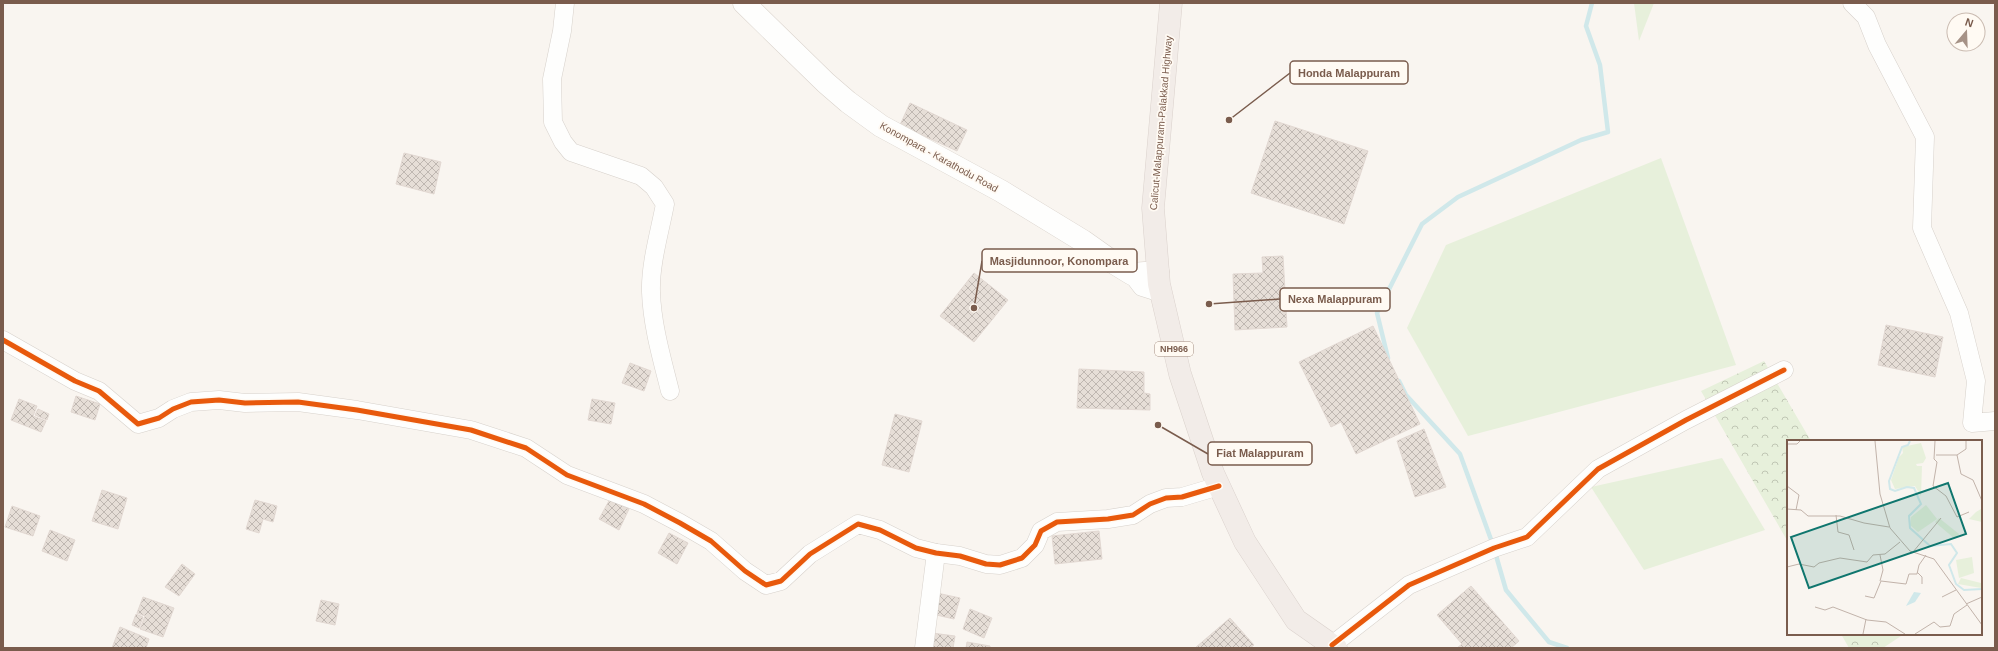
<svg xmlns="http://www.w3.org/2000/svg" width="1998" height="651" font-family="Arial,sans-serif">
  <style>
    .green { fill: #e7f0db }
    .forest { fill: url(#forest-crowns) }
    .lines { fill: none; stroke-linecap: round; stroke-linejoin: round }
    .stream { stroke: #d0e8ea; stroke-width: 4.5 }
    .building { fill: url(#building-cross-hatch); stroke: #e2d8d2 }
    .minor-casing { stroke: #d7d1cb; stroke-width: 19 }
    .secondary-casing { stroke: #d9d2cb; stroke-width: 23 }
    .trunk-casing { stroke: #dad1cc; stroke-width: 23 }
    .minor { stroke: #fefefd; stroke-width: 18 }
    .secondary { stroke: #fefefd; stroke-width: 22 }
    .trunk { stroke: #f2ece8; stroke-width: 22 }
    .cycleway-casing { stroke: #fffaf3; stroke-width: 8 }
    .cycleway { stroke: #e8590c; stroke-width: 5 }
    .labels { text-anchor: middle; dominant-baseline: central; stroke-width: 3.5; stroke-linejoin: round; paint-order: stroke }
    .shield { fill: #fffaf3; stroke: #a28b7f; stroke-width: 1 }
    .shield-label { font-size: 9px; font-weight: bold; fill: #7a5c4d }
    .street-label { font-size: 10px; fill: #7a5c4d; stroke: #fffaf3 }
    .inset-river { fill: none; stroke: #d0e8ea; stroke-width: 2 }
    .inset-road { fill: none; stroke: #c2b3aa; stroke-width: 1 }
    .view { fill: #0f766e; fill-opacity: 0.15; stroke: #0f766e; stroke-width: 2 }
    .inset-edge { fill: none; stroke: #7a5c4d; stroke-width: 2 }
    .leader { fill: none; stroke: #7a5c4d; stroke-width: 1.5 }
    .callout-dot { fill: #7a5c4d; stroke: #fffaf3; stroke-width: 1.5 }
    .callout { fill: #fffaf3; stroke: #7a5c4d; stroke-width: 1.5 }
    .callout-label { font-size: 11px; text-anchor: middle; font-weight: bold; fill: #7a5c4d }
  </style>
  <defs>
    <pattern id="forest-crowns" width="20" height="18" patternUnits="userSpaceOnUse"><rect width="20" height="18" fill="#e7f0db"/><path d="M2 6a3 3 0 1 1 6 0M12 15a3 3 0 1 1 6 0" fill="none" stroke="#c0c6b4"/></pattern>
    <pattern id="building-cross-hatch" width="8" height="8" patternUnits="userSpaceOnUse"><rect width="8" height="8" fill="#e6ded7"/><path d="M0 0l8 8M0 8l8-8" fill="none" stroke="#bfb7b1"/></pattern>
  </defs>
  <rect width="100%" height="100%" fill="#f9f5f0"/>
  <g class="green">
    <path d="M1634 3H1654L1639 41Z"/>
    <path d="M1661 158 1736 365 1468 436 1407 328 1446 245Z"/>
    <path d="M1722 458 1765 530 1644 570 1591 487Z"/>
  </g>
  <g class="forest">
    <path d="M1764 361 1811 441H1788V542L1701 391Z"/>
    <path d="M1841 634H1904L1883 648H1849Z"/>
  </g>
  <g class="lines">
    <g class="stream">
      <path d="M1388 358 1377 313 1422 224 1458 197 1581 140 1608 132 1600 65 1586 26 1592 3"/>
      <path d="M1399 381 1406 395 1460 454 1493 545"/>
      <path d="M1495 552 1506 590 1549 642 1567 648"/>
    </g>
  </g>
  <g class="building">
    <path d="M910 103 967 130 957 151 900 125Z"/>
    <path d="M1275 121 1368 151 1344 224 1251 193Z"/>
    <path d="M404 153 441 162 434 194 396 184Z"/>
    <path d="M1283 256 1287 327 1235 330 1233 274 1263 273 1262 257Z"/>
    <path d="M974 273 1008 300 974 342 940 316Z"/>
    <path d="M1886 325 1943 337 1935 377 1878 365Z"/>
    <path d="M1373 326 1420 424 1356 454 1341 422 1331 427 1299 362Z"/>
    <path d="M630 363 651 371 644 391 622 383Z"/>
    <path d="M1079 369 1144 372V393L1150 394V410L1077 408Z"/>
    <path d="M76 396 100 404 95 420 71 412Z"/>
    <path d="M19 399 37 406 33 416 46 421 41 432 11 420Z"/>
    <path d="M592 399 615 403 611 424 588 420Z"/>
    <path d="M38 409 49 414 47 420 35 415Z"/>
    <path d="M895 414 922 421 909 472 882 465Z"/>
    <path d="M1424 429 1446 487 1415 497 1397 441Z"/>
    <path d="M102 490 127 498 118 529 92 521Z"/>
    <path d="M610 499 629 509 619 530 599 519Z"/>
    <path d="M255 500 277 506 273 522 263 519 259 533 246 529Z"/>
    <path d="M12 506 40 516 33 536 5 527Z"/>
    <path d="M50 530 75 540 67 561 42 551Z"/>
    <path d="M1099 531 1102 559 1055 564 1052 536Z"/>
    <path d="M669 533 688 543 677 564 658 553Z"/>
    <path d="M182 564 195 574 179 596 165 587Z"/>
    <path d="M1471 586 1519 641 1511 648H1457L1462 644 1437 615Z"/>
    <path d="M937 593 960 598 954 619 932 614Z"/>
    <path d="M143 597 174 608 163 637 140 629 145 616 137 613Z"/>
    <path d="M321 600 339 604 335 625 316 621Z"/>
    <path d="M970 609 992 618 984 638 963 629Z"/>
    <path d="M136 614 143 617 139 628 132 625Z"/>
    <path d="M1230 618 1254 645 1250 648H1195Z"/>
    <path d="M120 627 149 639 146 648H112Z"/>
    <path d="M932 633 955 636 953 648H929Z"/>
    <path d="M967 642 990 646V648H966Z"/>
  </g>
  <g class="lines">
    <g class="minor-casing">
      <g id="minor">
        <path d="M565 3 562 31 552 79 553 122 563 142 571 152 641 176 654 187 665 204C660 231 650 264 651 292 652 325 662 359 670 391"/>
        <path d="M1852 3 1866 17 1877 45 1925 137 1922 228 1959 313 1976 381 1972 423 1995 421"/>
        <path d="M1132 274 1142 287 1161 293"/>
        <path d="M3 340 75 381 99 391 138 424 159 418 173 409 191 402 219 400 245 403 298 402 357 410 471 430 526 448 567 475 644 504 680 523 711 541 745 571 766 585 781 581 810 554 858 524 880 530 916 548 936 553 960 556 986 564 1000 565 1022 558 1035 545 1041 531 1057 522 1108 519 1133 515 1150 504 1166 498 1182 497 1219 486"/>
        <path d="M1332 645 1409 585 1494 548 1527 537 1598 469 1686 420 1784 370"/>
        <path d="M924 648 936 553"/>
      </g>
    </g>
    <g class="secondary-casing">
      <path id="secondary" d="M744 3 826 83 848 102 881 126 1001 191 1083 241 1114 263 1132 274 1158 272"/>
    </g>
    <g class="trunk-casing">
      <path id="trunk" d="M1171 3 1153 208 1159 284 1180 374 1213 473 1245 542 1296 620 1336 648"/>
    </g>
    <use href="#minor" class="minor"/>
    <use href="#secondary" class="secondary"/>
    <use href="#trunk" class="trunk"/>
    <g class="cycleway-casing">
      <g id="cycleway">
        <path d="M3 340 75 381 99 391 138 424 159 418 173 409 191 402 219 400 245 403 298 402 357 410 471 430 526 448 567 475 644 504 680 523 711 541 745 571 766 585 781 581 810 554 858 524 880 530 916 548 936 553 960 556 986 564 1000 565 1022 558 1035 545 1041 531 1057 522 1108 519 1133 515 1150 504 1166 498 1182 497 1219 486"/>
        <path d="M1332 645 1409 585 1494 548 1527 537 1598 469 1686 420 1784 370"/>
      </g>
    </g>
    <use href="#cycleway" class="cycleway"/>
  </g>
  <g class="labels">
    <rect class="shield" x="1155" y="342" width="38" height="14" rx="3"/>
    <g class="shield-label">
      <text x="1174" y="349">NH966</text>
    </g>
    <g class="street-label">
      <text transform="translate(1161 123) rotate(-85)">Calicut-Malappuram-Palakkad Highway</text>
      <text transform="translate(939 157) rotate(29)">Konompara - Karathodu Road</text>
    </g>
  </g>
  <g transform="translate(1787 440)">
    <rect width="195" height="195" fill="#f9f5f0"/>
    <path d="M134 3 139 18 136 23 129 24 130 26H135L134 56 128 46 108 49 104 40 112 17 116 13 115 7ZM139 65 150 79 131 92 123 85 124 77ZM185 117 187 133 172 138 169 120ZM174 138 194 143V148L171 144Z" fill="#e7f0db"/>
    <path d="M194 69 195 82 182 79 189 72ZM152 78 172 94 168 99 148 82Z" fill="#e7f0db"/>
    <path d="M127 152 134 153 128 162 119 166Z" fill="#d0e8ea"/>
    <path class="inset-river" d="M123 1 121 5 115 7 102 41 103 49 108 51 120 47 127 48 134 64 122 76 123 88 143 106 164 104 170 113 162 125 169 144 177 150 195 149"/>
    <path class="inset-road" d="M88 1 93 54 103 88 123 111 147 119 195 185M148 1 147 19 150 22 146 46 159 56 170 77 182 72M179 1V9L170 15 174 34 186 40 195 61M0 4H10L13 1M149 15H170M0 46 12 55 9 70M0 69 14 70 21 76H53L77 83 102 87M49 75 51 92 62 95 67 110M126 112 154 78M93 115 96 130 93 141M0 127 12 124 27 127 32 123 53 118 80 122 86 115 98 114 113 102M130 132 135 137V144M78 156 87 158 94 141 119 144 122 134H130L132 125 139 115M155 157 169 150M179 164 195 157M28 167 38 170 46 167 80 180 99 182 118 194M76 194 79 179M128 194 147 182 153 187 163 186 167 174 180 165"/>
    <path class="view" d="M161 43 179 94 22 148 4 97Z"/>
    <rect width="195" height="195" class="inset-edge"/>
  </g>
  <path class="leader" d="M1229 120L1290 73M974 308L982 261M1209 304L1280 299M1158 425L1208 454"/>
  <g class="callout-dot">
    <circle cx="1229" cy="120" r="4"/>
    <circle cx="974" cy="308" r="4"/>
    <circle cx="1209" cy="304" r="4"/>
    <circle cx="1158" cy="425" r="4"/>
  </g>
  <g class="callout">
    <rect x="1290" y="61" width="118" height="23" rx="4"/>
    <rect x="982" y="249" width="155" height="23" rx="4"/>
    <rect x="1280" y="288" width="110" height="23" rx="4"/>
    <rect x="1208" y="442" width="104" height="23" rx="4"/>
  </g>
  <g class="callout-label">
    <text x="1349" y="77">Honda Malappuram</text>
    <text x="1059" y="265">Masjidunnoor, Konompara</text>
    <text x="1335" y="303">Nexa Malappuram</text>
    <text x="1260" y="457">Fiat Malappuram</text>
  </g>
  <rect width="1998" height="651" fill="none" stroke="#7a5c4d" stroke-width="8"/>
  <g transform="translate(1966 32) rotate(19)"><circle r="19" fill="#fffaf3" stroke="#cabbb1"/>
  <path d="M0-3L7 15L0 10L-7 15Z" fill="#a69286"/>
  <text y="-6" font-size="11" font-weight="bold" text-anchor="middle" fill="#7a5c4d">N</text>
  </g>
</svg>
